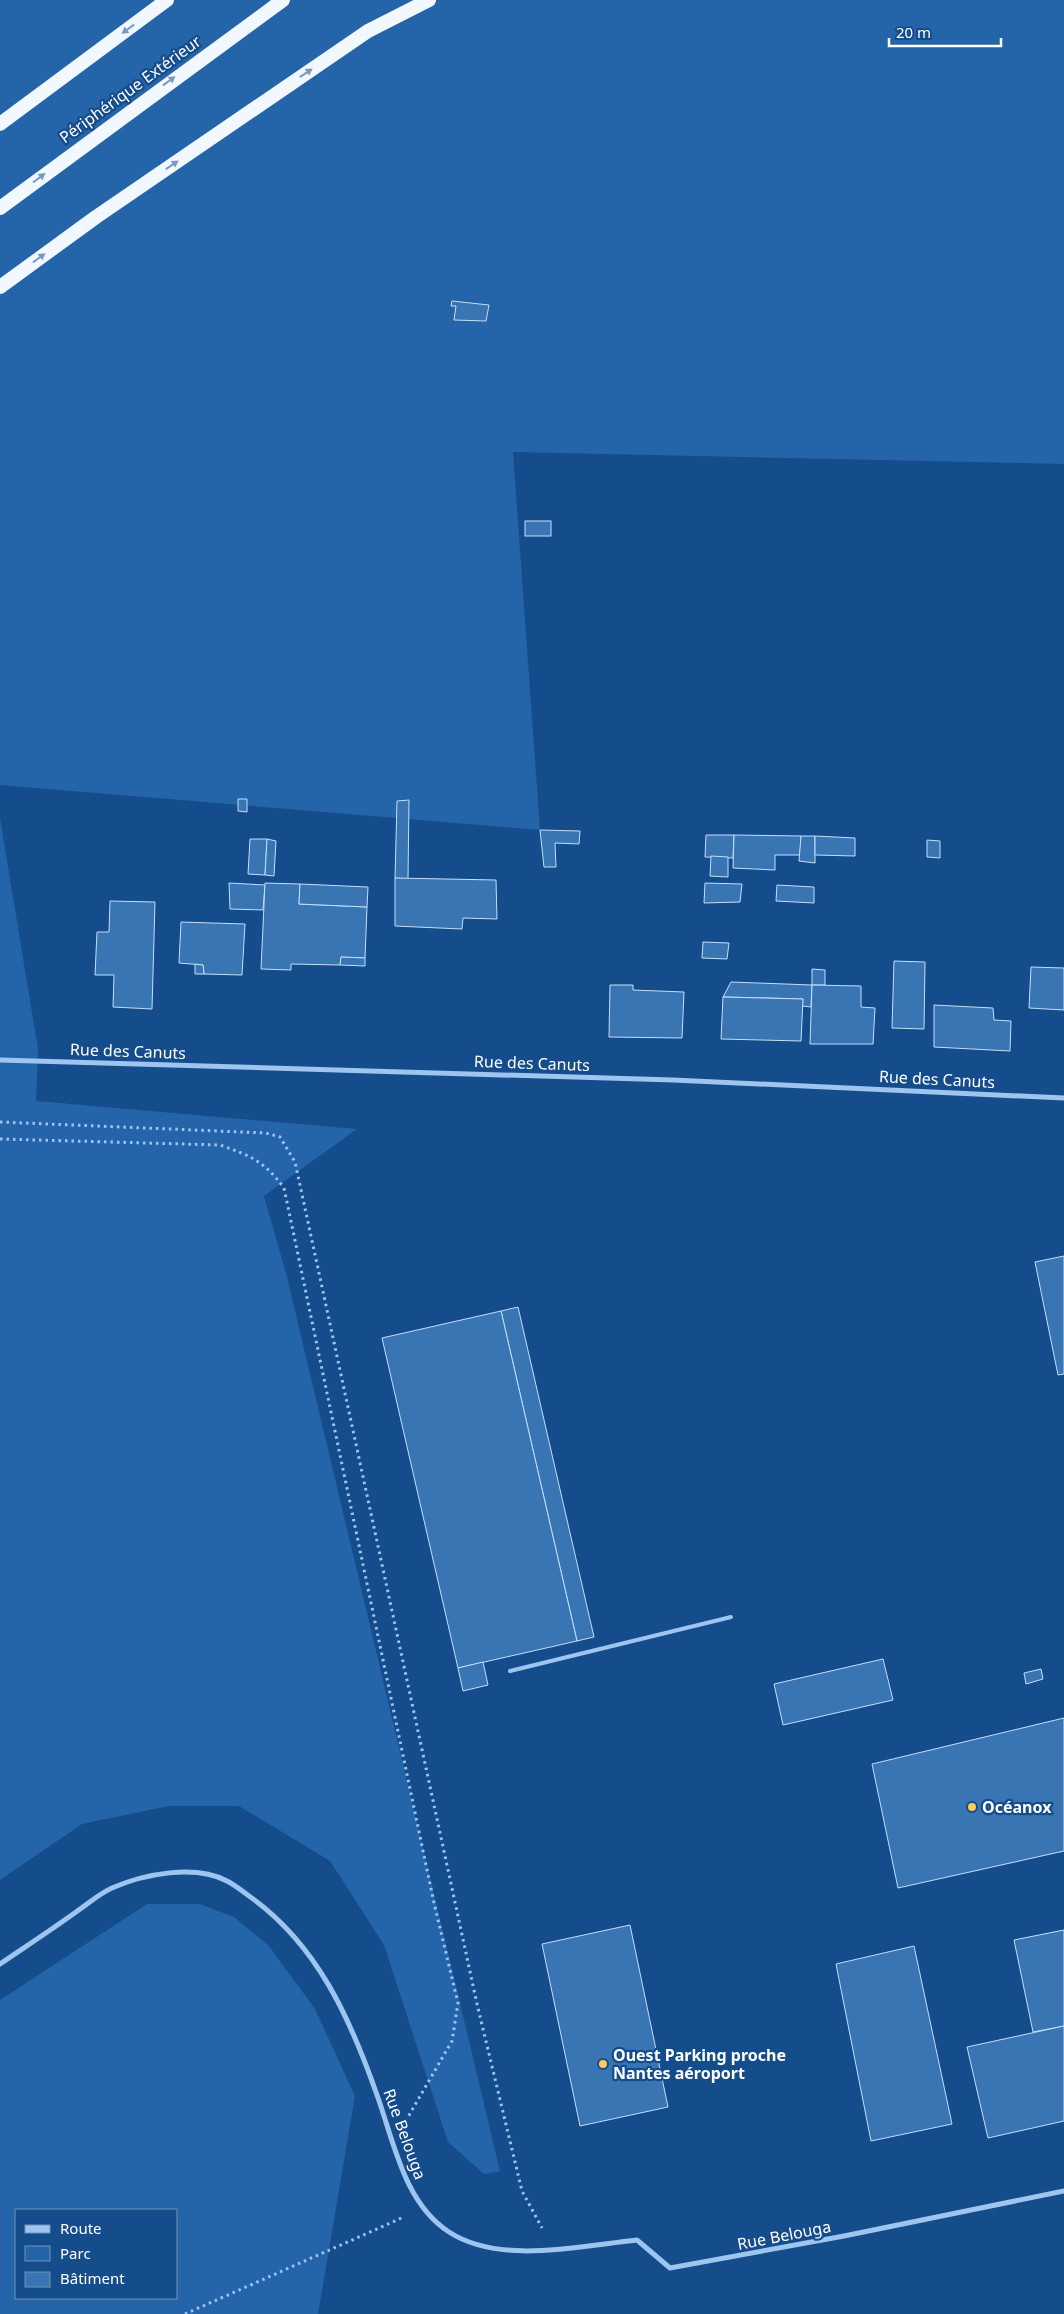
<svg xmlns="http://www.w3.org/2000/svg" width="1064" height="2314" font-family="'Noto Sans',sans-serif">
  <style>
    .green { fill: #2464a8; fill-rule: evenodd }
    .building { fill: #3974b3; stroke: #c4dffb }
    .lines { fill: none; stroke-linecap: round; stroke-linejoin: round }
    .path { stroke: #9ec5f0; stroke-width: 3; stroke-dasharray: 2.5 4; stroke-linecap: butt }
    .service { stroke: #9ec5f0; stroke-width: 4 }
    .minor { stroke: #9ec5f0; stroke-width: 5 }
    .trunk { stroke: #f2f8ff; stroke-width: 14 }
    .oneway { fill: #7899c0 }
    .poi-dot { fill: #ffcb5c; stroke: #154c8c; stroke-width: 2 }
    .labels { text-anchor: middle; dominant-baseline: central; stroke-width: 4.5; stroke-linejoin: round; paint-order: stroke }
    .street-label { font-size: 16px; fill: #fff; stroke: #154c8c }
    .poi-label { font-size: 16px; font-weight: bold; fill: #fff; stroke: #154c8c; text-anchor: start }
  </style>
  <rect width="100%" height="100%" fill="#154c8c"/>
  <g class="green">
    <path d="M0 0H1064V464L513 452 540 830 0 785Z"/>
    <path d="M0 818 38 1049 36 1101 357 1129 264 1196 286 1273 500 2171 484 2174 448 2142 384 1945 330 1861 239 1806H169L82 1824 0 1880Z"/>
    <path d="M147 1904H200L234 1917 269 1946 315 2009 355 2096 318 2314H0V2000ZM16 2210H176V2298H16Z"/>
  </g>
  <g class="building">
    <path d="M452 301 489 305 486 321 454 320 456 306H451Z"/>
    <rect x="525" y="521" width="26" height="15"/>
    <path d="M238 799H247V812L238 811Z"/>
    <path d="M409 800 408 879 395 878 397 801Z"/>
    <path d="M540 830 580 831 579 844 555 843 556 867H544Z"/>
    <path d="M706 835H734L733 858 705 857Z"/>
    <path d="M734 835 801 836 800 855H775V870L733 868Z"/>
    <path d="M801 836H815V863L799 861Z"/>
    <path d="M815 836 855 838V856L815 855Z"/>
    <path d="M250 839H267L265 875 248 874Z"/>
    <path d="M267 839 276 841 274 876 265 875Z"/>
    <path d="M927 840 940 841V858L927 857Z"/>
    <path d="M711 856 728 857V877L710 876Z"/>
    <path d="M395 878 496 880 497 919 463 918 462 929 395 926Z"/>
    <path d="M229 883 265 885 263 910 230 909Z"/>
    <path d="M265 883 300 884 299 904 367 907 365 958 341 957 340 965 291 964V970L261 969Z"/>
    <path d="M705 883 742 884 740 902 704 903Z"/>
    <path d="M300 884 368 887 367 907 299 904Z"/>
    <path d="M777 885 814 887V903L776 901Z"/>
    <path d="M110 901 155 902 152 1009 113 1007 114 975H95L97 932H109Z"/>
    <path d="M181 922 245 924 242 975 204 974 203 965 179 963Z"/>
    <path d="M703 942 729 943 727 959 702 958Z"/>
    <path d="M341 957 365 958V966L340 965Z"/>
    <path d="M894 961 925 962 924 1029 892 1028Z"/>
    <path d="M195 964 203 965 204 974H195Z"/>
    <path d="M1031 967 1064 968V1010L1029 1008Z"/>
    <path d="M812 969 825 970V985H812Z"/>
    <path d="M731 982 812 985 811 1007 802 1006 803 999 723 997Z"/>
    <path d="M610 985H633V990L684 992 682 1038 609 1037Z"/>
    <path d="M812 985 861 986V1007L875 1008 873 1044H810Z"/>
    <path d="M723 997 803 999 801 1041 721 1039Z"/>
    <path d="M934 1005 993 1008 994 1020 1011 1021 1010 1051 934 1047Z"/>
    <path d="M1064 1256V1374L1058 1375 1035 1262Z"/>
    <path d="M518 1307 594 1637 577 1641 501 1311Z"/>
    <path d="M501 1311 577 1641 458 1668 382 1338Z"/>
    <path d="M883 1659 893 1700 783 1725 774 1684Z"/>
    <path d="M483 1662 488 1685 463 1691 458 1668Z"/>
    <path d="M1041 1669 1043 1679 1026 1684 1024 1673Z"/>
    <path d="M1064 1718V1851L898 1888 872 1764Z"/>
    <path d="M630 1925 668 2107 580 2126 542 1944Z"/>
    <path d="M1064 1930V2026L1033 2032 1014 1940Z"/>
    <path d="M914 1946 952 2124 871 2141 836 1964Z"/>
    <path d="M1064 2026V2121L988 2138 967 2047Z"/>
  </g>
  <g class="lines">
    <g class="path">
      <path d="M0 1122 266 1133 280 1137 295 1162 477 2004 522 2191 542 2228"/>
      <path d="M0 1139 220 1145C251 1156 264 1161 284 1188L434 1903 458 2003 452 2041 408 2117"/>
      <path d="M185 2314 404 2217"/>
    </g>
    <path class="service" d="M510 1671 731 1617"/>
    <g class="minor">
      <path d="M0 1060 673 1080 1064 1098"/>
      <path d="M0 1964C25 1947 51 1930 76 1912 88 1904 100 1893 112 1888 144 1874 195 1864 227 1881 235 1885 242 1891 249 1896 317 1944 350 2018 377 2095 394 2142 404 2203 449 2232 500 2265 579 2246 637 2240L670 2268 844 2236 1064 2191"/>
    </g>
    <g class="trunk">
      <path d="M0 124 167 0"/>
      <path d="M0 208 283 0"/>
      <path d="M0 287 96 217 368 31 429 0"/>
    </g>
  </g>
  <defs><path id="oneway-solid" d="M-6-.8H1V-3.2L6.5 0L1 3.2V.8H-6Z" transform="scale(1.25)"/></defs>
  <g class="oneway">
    <use href="#oneway-solid" transform="translate(128 29) rotate(144)"/>
    <use href="#oneway-solid" transform="translate(306 73) rotate(-34)"/>
    <use href="#oneway-solid" transform="translate(169 81) rotate(-36)"/>
    <use href="#oneway-solid" transform="translate(172 165) rotate(-34)"/>
    <use href="#oneway-solid" transform="translate(39 178) rotate(-37)"/>
    <use href="#oneway-solid" transform="translate(39 258) rotate(-36)"/>
  </g>
  <g class="poi-dot">
    <circle cx="972" cy="1807" r="5"/>
    <circle cx="603" cy="2064" r="5"/>
  </g>
  <g class="labels">
    <g class="street-label">
      <text transform="translate(130 89) rotate(-36)">Périphérique Extérieur</text>
      <text transform="translate(128 1051) rotate(2)">Rue des Canuts</text>
      <text transform="translate(532 1063) rotate(2)">Rue des Canuts</text>
      <text transform="translate(937 1079) rotate(3)">Rue des Canuts</text>
      <text transform="translate(405 2134) rotate(70)">Rue Belouga</text>
      <text transform="translate(784 2235) rotate(-11)">Rue Belouga</text>
    </g>
    <g class="poi-label">
      <text x="982" y="1807">Océanox</text>
      <text x="613" y="2055">Ouest Parking proche<tspan x="613" dy="18">Nantes aéroport</tspan></text>
    </g>
  </g>
  <rect x="15" y="2209" width="162" height="90" fill="#154c8c" stroke="#7394ba"/>
  <rect x="25" y="2225" width="25" height="8" fill="#9ec5f0" stroke="#7394ba"/>
  <text x="60" y="2234" font-size="15" fill="#ffffff">Route</text>
  <rect x="25" y="2246" width="25" height="15" fill="#2464a8" stroke="#7394ba"/>
  <text x="60" y="2259" font-size="15" fill="#ffffff">Parc</text>
  <rect x="25" y="2272" width="25" height="15" fill="#3974b3" stroke="#7394ba"/>
  <text x="60" y="2284" font-size="15" fill="#ffffff">Bâtiment</text>
  <path d="M889 38v8h112v-8" fill="none" stroke="#ffffff" stroke-width="2.5"/>
  <text x="896" y="38" font-size="15" fill="#ffffff" stroke="#154c8c" stroke-width="4" paint-order="stroke">20 m</text>
</svg>
